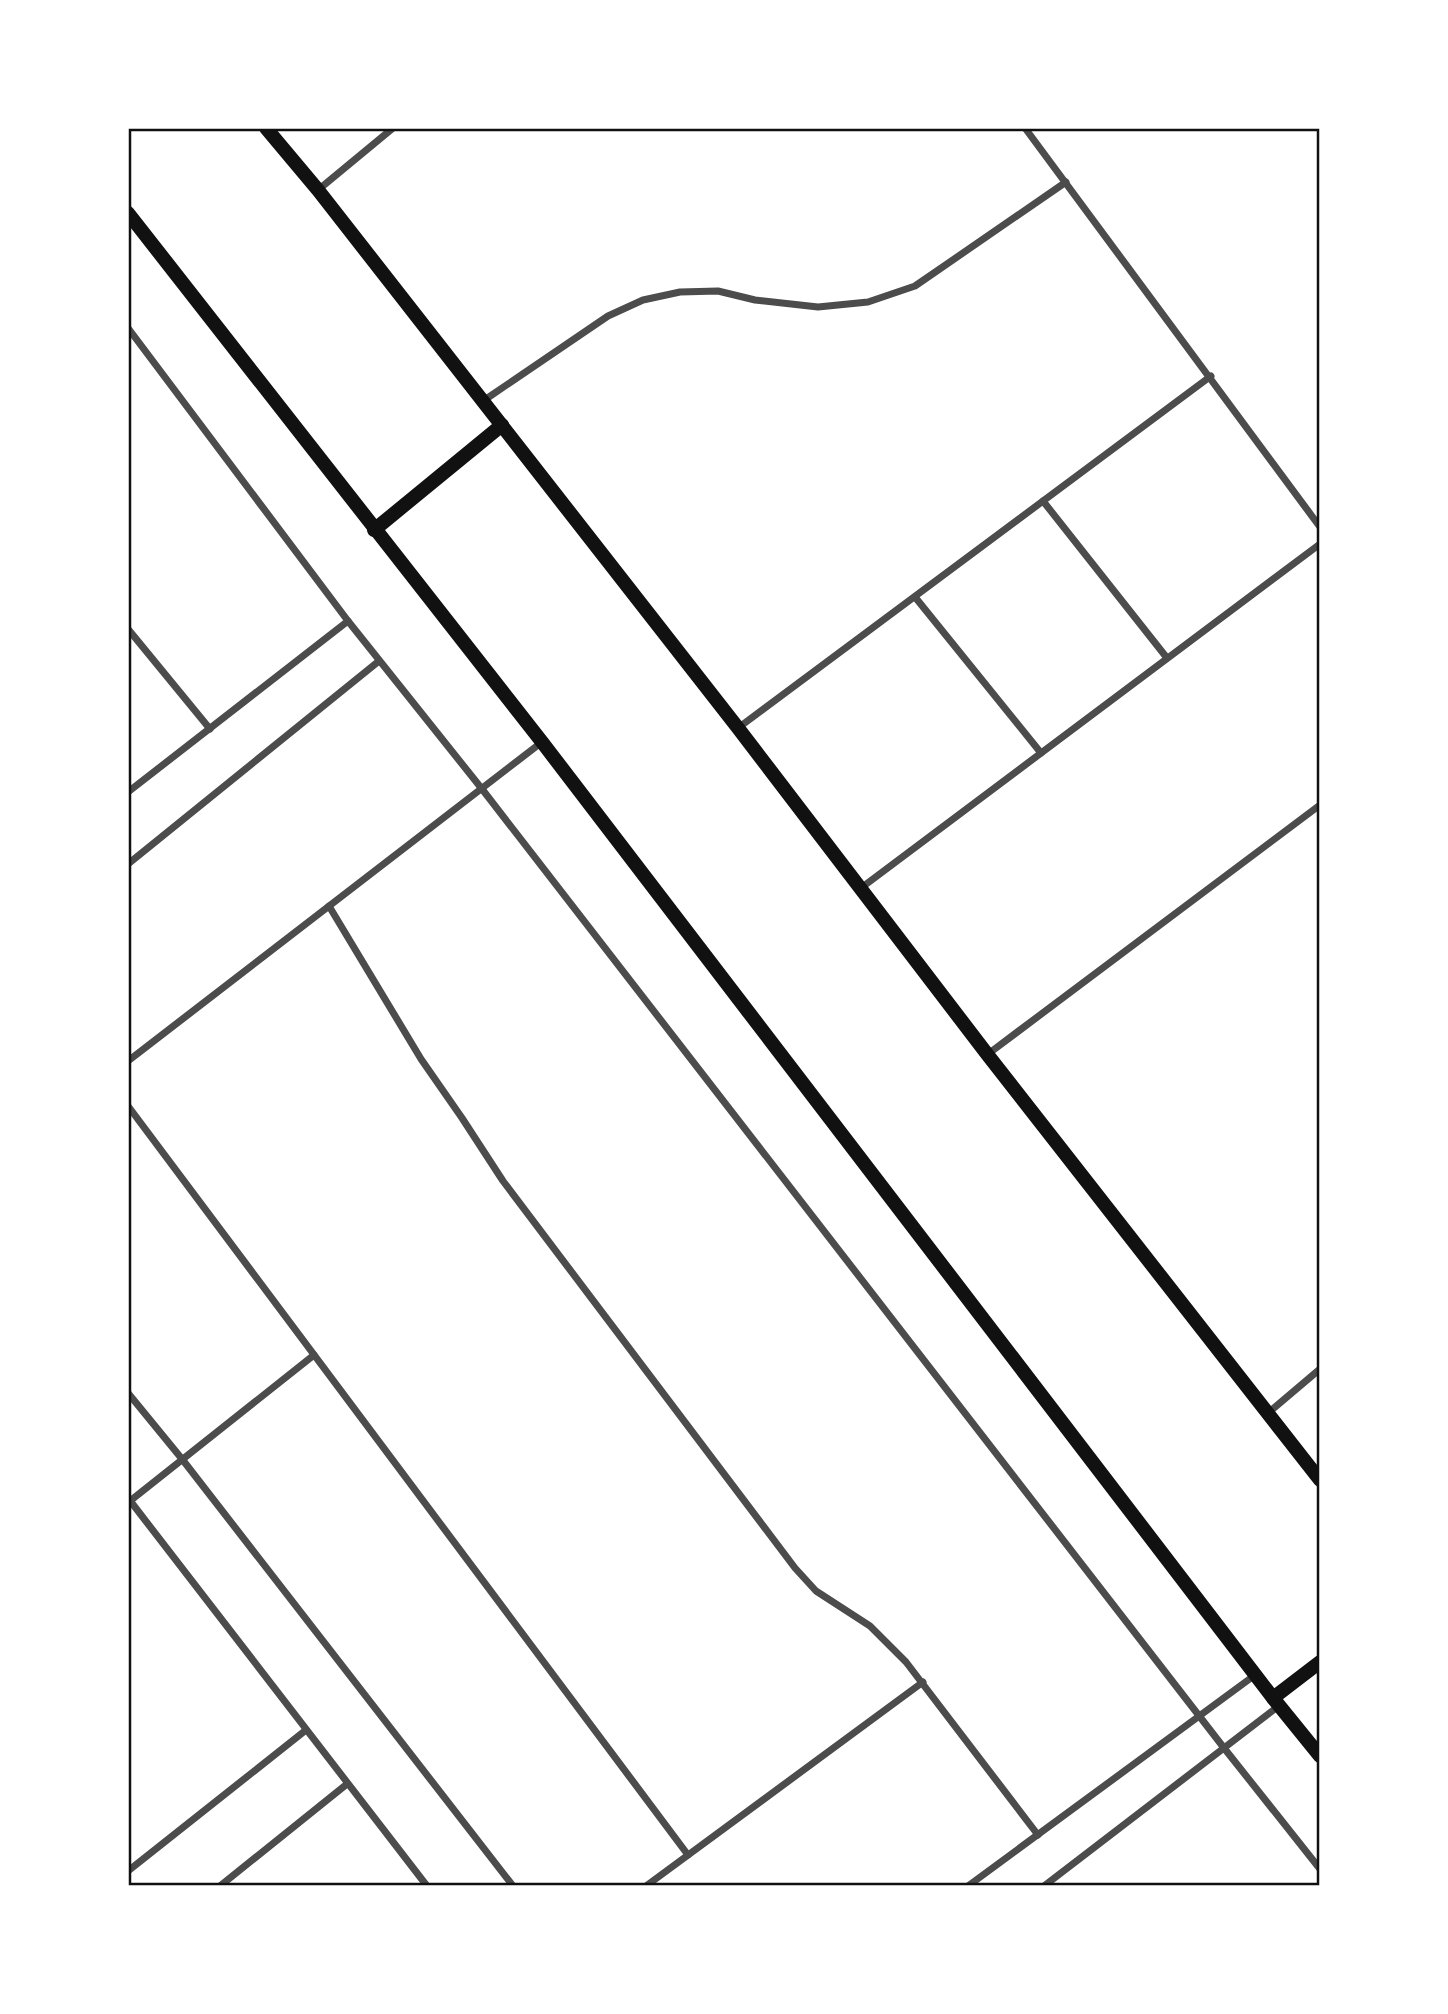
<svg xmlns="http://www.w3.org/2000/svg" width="1448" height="2014" font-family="'DM Sans',sans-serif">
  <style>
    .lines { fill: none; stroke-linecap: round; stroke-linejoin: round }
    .minor { stroke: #4c4c4c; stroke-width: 7 }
    .secondary { stroke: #111; stroke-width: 14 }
    .neatline { fill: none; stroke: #111; stroke-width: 2.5 }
  </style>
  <rect width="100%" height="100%" fill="#fff"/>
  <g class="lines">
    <g class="minor">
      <path d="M1025 128 1320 527"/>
      <path d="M318 190 393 128"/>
      <path d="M128 328 348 621 482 789 1224 1748 1320 1869"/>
      <path d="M483 401 608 316 643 300 680 292 718 291 755 300 818 307 868 302 915 286 1066 182"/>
      <path d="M1043 501 1167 658"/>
      <path d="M915 597 1041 753"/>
      <path d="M128 629 210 729"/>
      <path d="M738 728 1211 376"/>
      <path d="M128 792 348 621"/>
      <path d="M128 864 379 661"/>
      <path d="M861 888 1320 544"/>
      <path d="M329 906 421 1059 462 1118 503 1181 795 1568 816 1591 870 1626 906 1662 1038 1835"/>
      <path d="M988 1054 1320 805"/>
      <path d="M128 1061 542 742"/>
      <path d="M128 1106 688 1855"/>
      <path d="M128 1393 182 1459 513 1886"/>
      <path d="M1268 1413 1320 1369"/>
      <path d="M128 1498 427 1886"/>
      <path d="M130 1501 314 1355"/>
      <path d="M128 1871 306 1730"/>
      <path d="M220 1886 347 1784"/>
      <path d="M646 1886 923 1682"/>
      <path d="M968 1886 1255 1675"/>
      <path d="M1044 1886 1280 1705"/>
    </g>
    <g class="secondary">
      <path d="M266 128 318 190 738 728 987 1054 1320 1480"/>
      <path d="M128 213 542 742 1273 1698 1320 1756"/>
      <path d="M374 530 502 425"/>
      <path d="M1273 1698 1320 1662"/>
    </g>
  </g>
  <rect width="1448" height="2014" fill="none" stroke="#ffffff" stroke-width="259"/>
  <rect x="130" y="130" width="1188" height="1754" class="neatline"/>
</svg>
